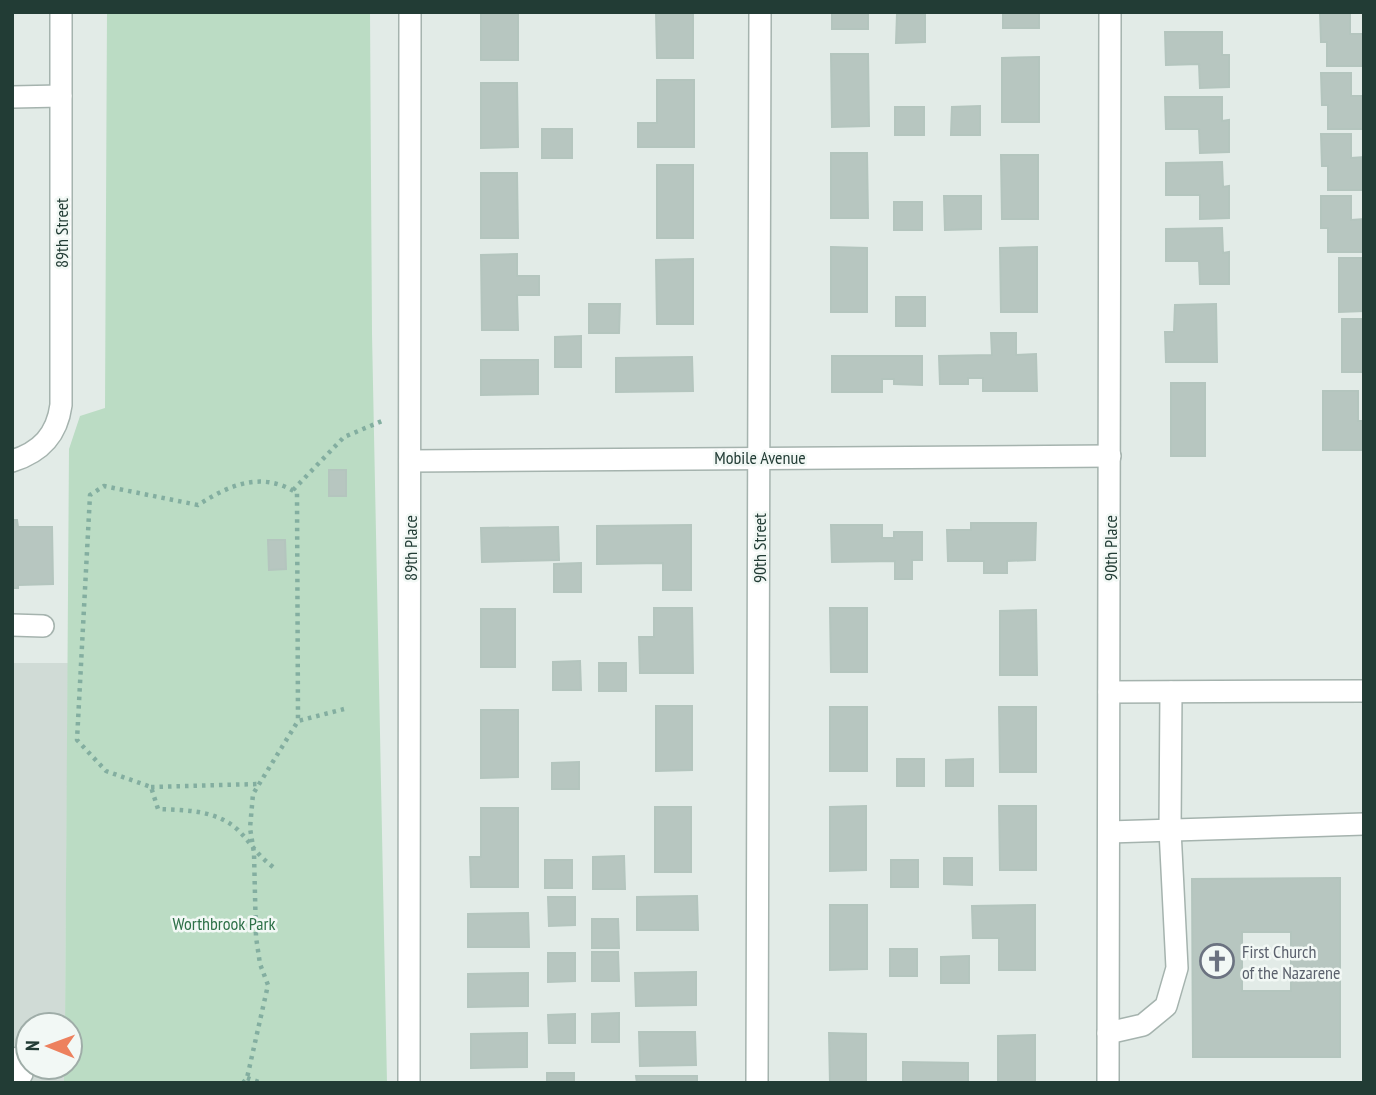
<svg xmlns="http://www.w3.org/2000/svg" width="1376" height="1095" font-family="'PT Sans Narrow',sans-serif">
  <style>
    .built { fill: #d0dbd6 }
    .green { fill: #bbdcc4 }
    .building { fill: #b7c6c0; stroke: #b4c5be; stroke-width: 2; fill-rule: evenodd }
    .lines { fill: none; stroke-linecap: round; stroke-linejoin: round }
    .minor-casing { stroke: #a5b3ae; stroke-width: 24 }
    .path { stroke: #83aea0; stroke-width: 4.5; stroke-dasharray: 3.5 5; stroke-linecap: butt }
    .minor { stroke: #fff; stroke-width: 21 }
    .labels { text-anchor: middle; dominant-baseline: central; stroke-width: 5; stroke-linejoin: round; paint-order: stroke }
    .street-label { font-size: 18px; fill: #223c35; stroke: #f2f8f5 }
    .park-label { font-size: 18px; fill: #2e7148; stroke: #f2f8f5 }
    .worship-label { font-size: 18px; fill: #5b616d; stroke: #f2f8f5; text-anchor: start }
  </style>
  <rect width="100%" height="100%" fill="#e2ebe7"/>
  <path class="built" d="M12 663H68L65 1025H28V1067H64V1083H12Z"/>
  <path class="green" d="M107 12H370L372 334 387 1083H64V1067H70V1025H65L69 449 80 416 105 408Z"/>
  <g class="building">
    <rect x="481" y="12" width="37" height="48"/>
    <path d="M656 12H693V58H657Z"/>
    <rect x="832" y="12" width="36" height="17"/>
    <rect x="1003" y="12" width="36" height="16"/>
    <path d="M1320 12H1350V34H1364V66H1327V42H1321Z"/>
    <path d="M897 14H925V42L896 43Z"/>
    <path d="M1165 32H1222V55H1229V87L1200 88 1199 64 1166 65Z"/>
    <path d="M831 54H868L869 126 832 127Z"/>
    <path d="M1039 57V122H1002V58Z"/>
    <path d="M1321 73H1351V96H1364V129H1328V105H1322Z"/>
    <path d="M657 80H694V147H638V123H657Z"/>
    <path d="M481 83H517L518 147 481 148Z"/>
    <path d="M1165 97H1222V121L1229 120V152L1200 153 1199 129H1166Z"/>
    <path d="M980 106V135H951L952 107Z"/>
    <rect x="895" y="107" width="29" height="28"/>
    <rect x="542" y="129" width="30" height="29"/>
    <path d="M1321 134H1351V158L1364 157V190H1328V166H1322Z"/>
    <path d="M831 153H867L868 218H831Z"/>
    <path d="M1001 155H1038V219H1002Z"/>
    <path d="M1222 162 1223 187 1229 186V218L1200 219V195H1166V163Z"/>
    <rect x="657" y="165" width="36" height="73"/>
    <path d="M481 173H517L518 238H481Z"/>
    <path d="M944 196H981V229L945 230Z"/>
    <path d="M1321 196H1351V220L1364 219V252H1328V228H1321Z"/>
    <rect x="894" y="202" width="28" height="28"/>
    <path d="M1222 228 1223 253 1229 252V284H1200L1199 261H1166V229Z"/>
    <path d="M831 247 867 248V312H831Z"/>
    <path d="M1037 247V312H1001L1000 248Z"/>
    <path d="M517 254V276H539V295H517L518 330H482L481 255Z"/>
    <path d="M1339 258H1364V311L1339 312Z"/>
    <path d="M693 259V324H657L656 260Z"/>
    <rect x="896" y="297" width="29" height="29"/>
    <path d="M589 304H620L619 333H589Z"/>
    <path d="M1216 304 1217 362H1166L1165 332H1174L1175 305Z"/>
    <rect x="1342" y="319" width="22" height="53"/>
    <path d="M991 333H1016V355L1036 354 1037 391H983V378H968V384H940L939 356 992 355Z"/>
    <path d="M581 336V367H555V337Z"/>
    <path d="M832 356H922V385L894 384V379H882V392H832Z"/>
    <path d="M692 357 693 391 616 392V358Z"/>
    <path d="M481 360H538V394L481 395Z"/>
    <rect x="1171" y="383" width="34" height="73"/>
    <path d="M1323 391H1358V421H1364V450H1323Z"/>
    <rect x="329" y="470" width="17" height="26"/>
    <path d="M12 520H17L18 527H52L53 584 18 585V588H12Z"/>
    <path d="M971 523H1036L1035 560 1007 561V573H984V561H948L947 530H971Z"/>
    <path d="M691 525V590H663V563L597 564V526Z"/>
    <path d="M831 525H882V538H894V532H922V560H912V579H895V561L832 562Z"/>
    <path d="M558 527 559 560 482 562 481 528Z"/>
    <path d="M268 540H285L286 569 269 570Z"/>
    <path d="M581 563V592H554V564Z"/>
    <path d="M654 608H692L693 673H640L639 637H654Z"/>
    <path d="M830 608H867V672H831Z"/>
    <rect x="481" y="609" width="34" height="58"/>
    <path d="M1036 610 1037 675H1000V611Z"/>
    <path d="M580 661 581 690H553V662Z"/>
    <rect x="599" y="663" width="27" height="28"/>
    <path d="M656 706H692V770L656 771Z"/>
    <rect x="830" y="707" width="37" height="64"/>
    <path d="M999 707H1036V772H1000Z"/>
    <path d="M481 710H518V777L481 778Z"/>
    <rect x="897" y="759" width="27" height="27"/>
    <path d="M973 759V786H946V760Z"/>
    <path d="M579 762V789H552V763Z"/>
    <path d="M866 806V870L830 871V807Z"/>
    <path d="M999 806H1036V870H1000Z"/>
    <rect x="655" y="807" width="36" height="65"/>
    <path d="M481 808H518V887H471L470 857H481Z"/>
    <path d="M624 856 625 889H593V857Z"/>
    <path d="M944 858H972V885L944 884Z"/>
    <rect x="545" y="860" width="27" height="28"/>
    <rect x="891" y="860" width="27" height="27"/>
    <path d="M1340 878V1057H1193L1192 879ZM1242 932H1291V991H1242Z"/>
    <path d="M697 896 698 930H637V897Z"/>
    <path d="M548 897H575V925L549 926Z"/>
    <path d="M830 905H867V969L830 970Z"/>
    <path d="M1035 905V970H999V938H973L972 906Z"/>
    <path d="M528 913 529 947H468V914Z"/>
    <path d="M592 919H618L619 948H592Z"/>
    <rect x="890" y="949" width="27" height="27"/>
    <path d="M592 952H618L619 981H592Z"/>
    <path d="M548 953H575V981L548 982Z"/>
    <path d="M969 956V983H941V957Z"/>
    <path d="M696 972V1005L636 1006 635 973Z"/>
    <path d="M528 973V1006L468 1007V974Z"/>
    <path d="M619 1013V1042H592V1014Z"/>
    <path d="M575 1014V1043H549L548 1015Z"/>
    <path d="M639 1032H695L696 1065 640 1066Z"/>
    <path d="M527 1033V1067L471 1068V1034Z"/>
    <path d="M829 1033 866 1034V1083H830Z"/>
    <path d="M1035 1035V1083H998V1036Z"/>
    <path d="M903 1062 968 1063V1083H903Z"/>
    <rect x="547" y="1073" width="27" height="10"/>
    <path d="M636 1076H697V1083H637Z"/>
  </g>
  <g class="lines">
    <g class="minor-casing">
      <g id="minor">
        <path d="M12 97 61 96"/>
        <path d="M12 461C41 452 57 435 61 405V12"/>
        <path d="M410 461 1110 456"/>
        <path d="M12 625 43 626"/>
        <path d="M1109 692 1364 691"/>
        <path d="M1109 832 1364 824"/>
        <path d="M1108 1033 1143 1025 1166 1006 1177 968 1170 830 1171 692"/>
        <path d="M12 1059 22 1058"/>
        <path d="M12 1075 22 1074"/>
        <path d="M409 1083 410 12"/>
        <path d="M757 1083 760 12"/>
        <path d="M1108 1083 1110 12"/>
      </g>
    </g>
    <g class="path">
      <path d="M293 490 344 437 382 421"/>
      <path d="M151 787 258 784"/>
      <path d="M273 867C255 853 252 844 238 830 217 810 185 810 158 809L151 787 106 771 77 740 90 495 104 486 198 505C231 484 262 471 297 493L298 721"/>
      <path d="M247 1078 262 1083"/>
      <path d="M243 1083 247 1078 268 985 260 964 256 937 254 853 250 828 253 794 298 721 344 709"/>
    </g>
    <use href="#minor" class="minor"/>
  </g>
  <defs>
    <g id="church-ring" transform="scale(1.75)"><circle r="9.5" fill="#f2f8f5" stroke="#6b7280" stroke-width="1.5"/><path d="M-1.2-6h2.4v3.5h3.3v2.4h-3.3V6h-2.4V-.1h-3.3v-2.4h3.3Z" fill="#6b7280"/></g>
  </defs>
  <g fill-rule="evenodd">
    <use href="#church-ring" x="1217" y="961"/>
  </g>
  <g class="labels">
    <g class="street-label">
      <text transform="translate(61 233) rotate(-90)">89th Street</text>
      <text x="760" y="457">Mobile Avenue</text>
      <text transform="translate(410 548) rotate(-90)">89th Place</text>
      <text transform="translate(759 548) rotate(-90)">90th Street</text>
      <text transform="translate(1110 548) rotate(-90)">90th Place</text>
    </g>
    <g class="park-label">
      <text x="224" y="923">Worthbrook Park</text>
    </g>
    <g class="worship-label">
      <text x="1242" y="951">First Church<tspan x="1242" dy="21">of the Nazarene</tspan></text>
    </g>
  </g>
  <rect width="1376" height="1095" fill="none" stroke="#223c35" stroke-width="28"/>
  <g transform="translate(49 1046) rotate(271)"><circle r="33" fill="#f2f8f5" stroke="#9fada8" stroke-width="2"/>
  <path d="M0-5L12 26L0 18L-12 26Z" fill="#ed815e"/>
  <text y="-10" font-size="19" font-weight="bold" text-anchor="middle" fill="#223c35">N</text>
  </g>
</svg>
